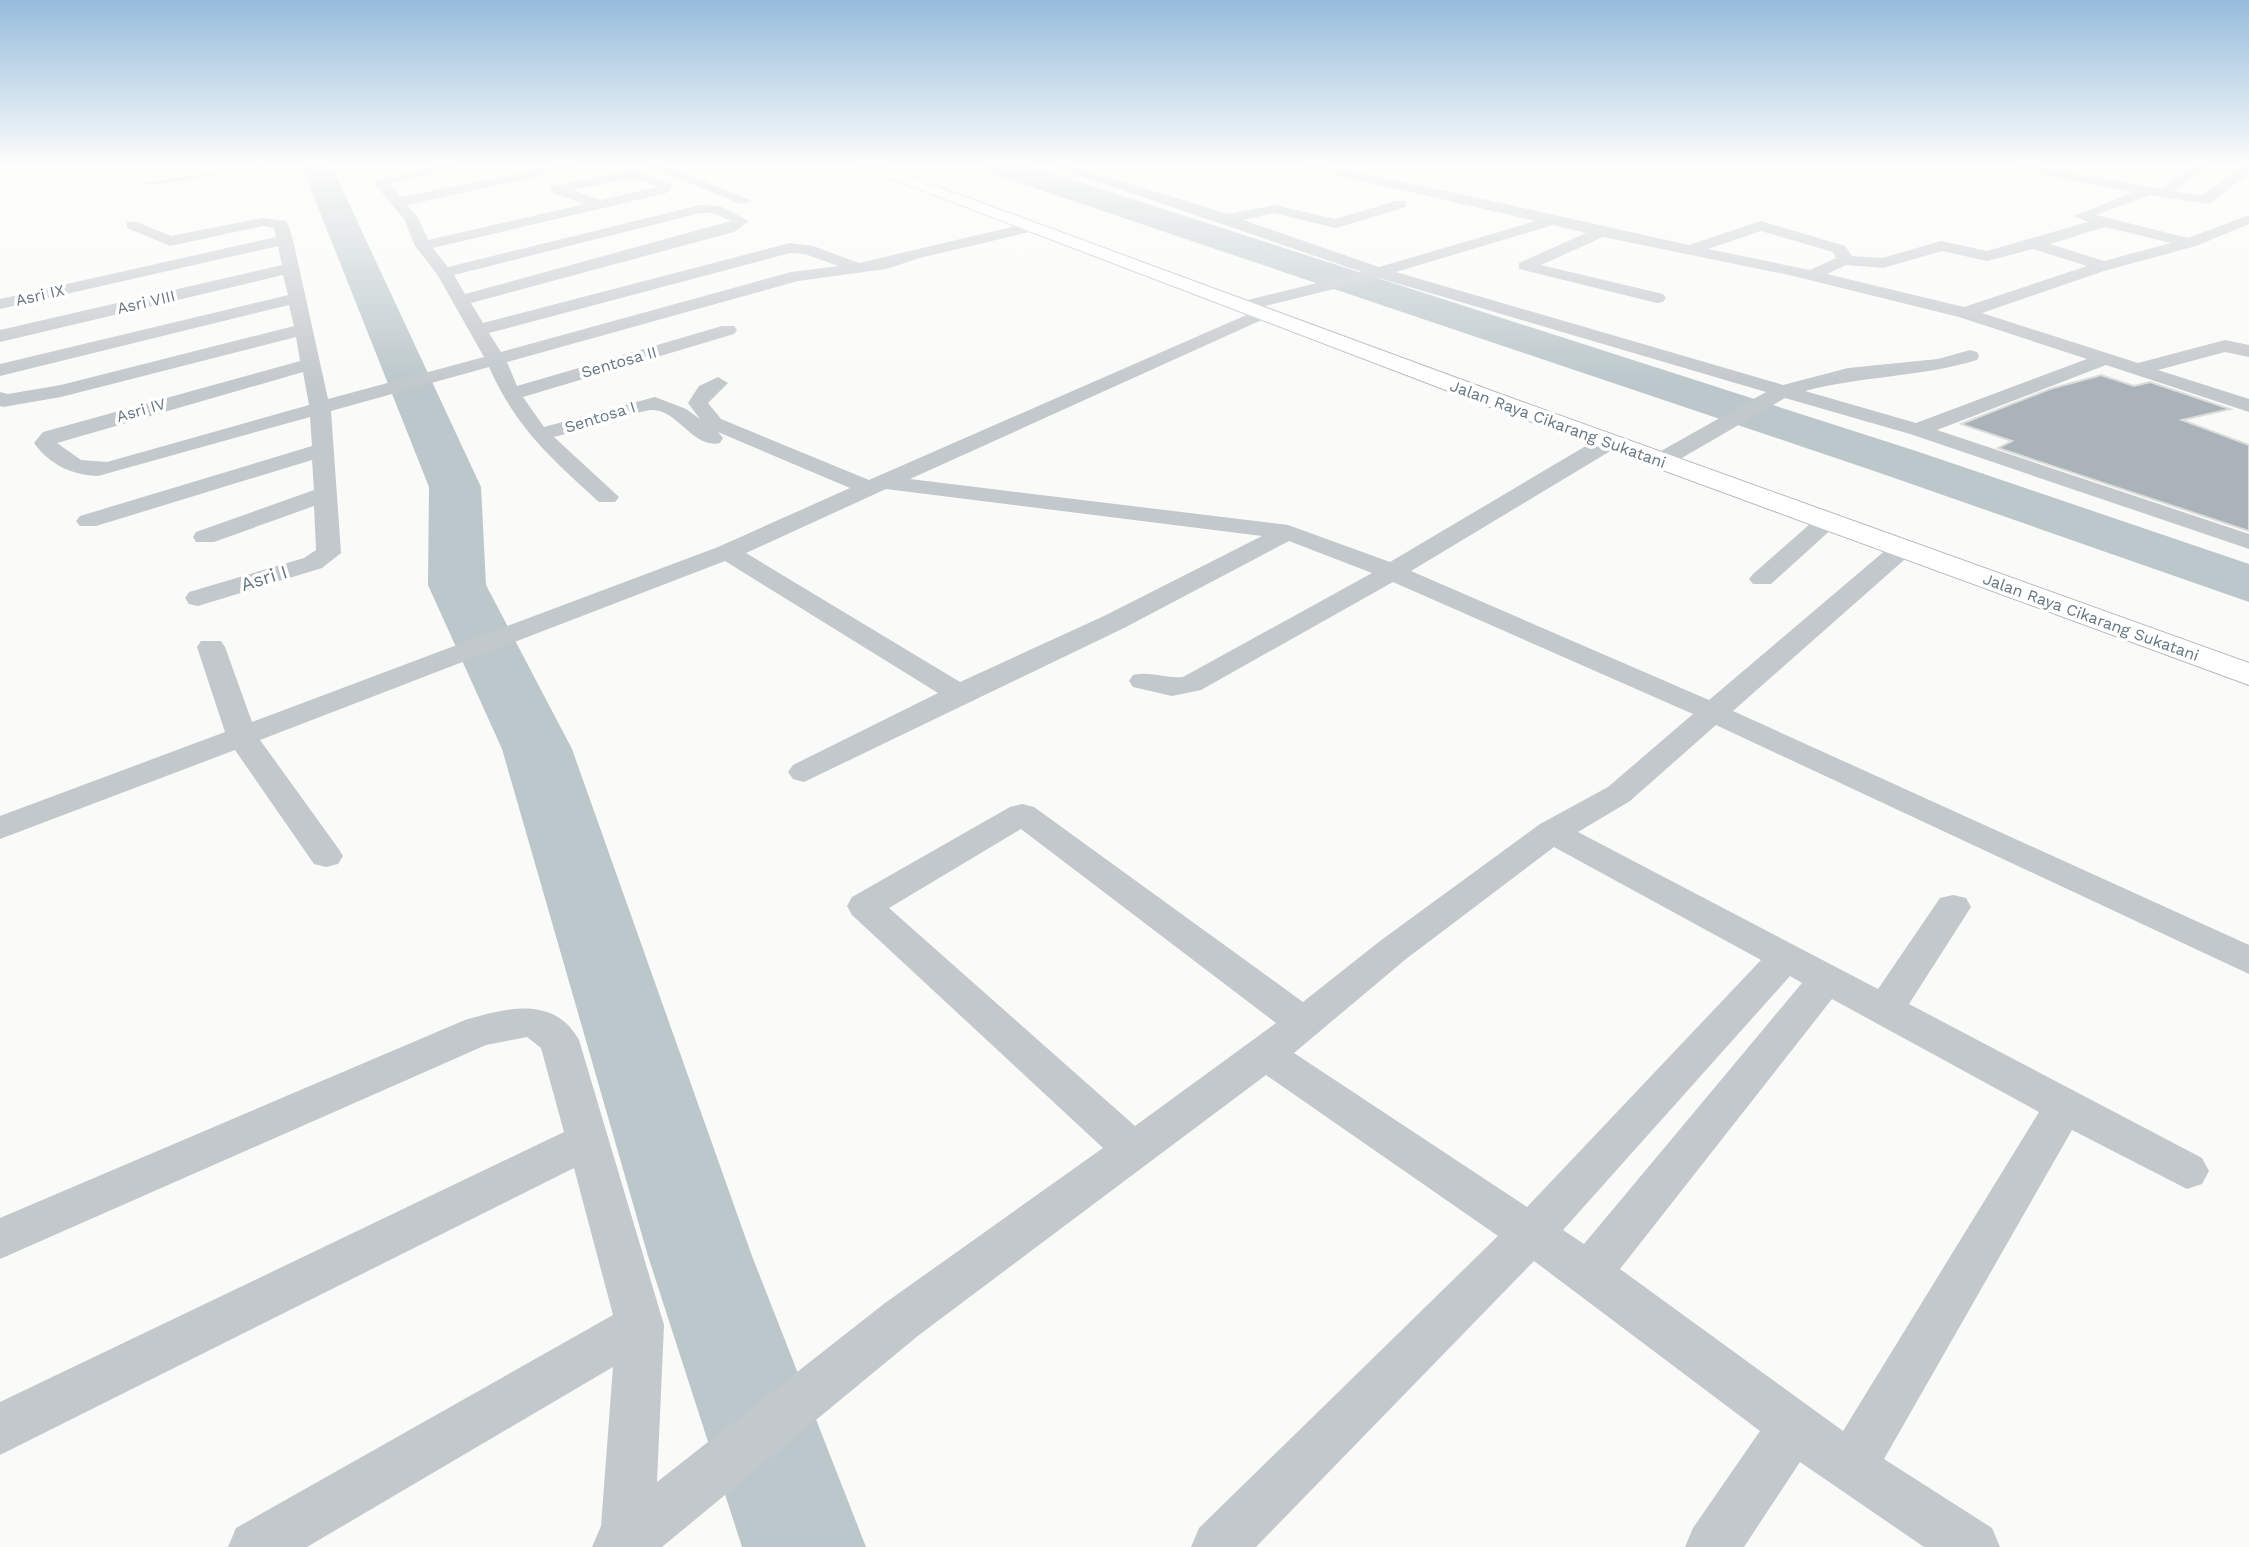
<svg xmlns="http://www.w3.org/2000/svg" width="2249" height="1547" font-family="'Work Sans',sans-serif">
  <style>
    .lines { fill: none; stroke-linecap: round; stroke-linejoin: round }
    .river { fill: #bbc7cb; fill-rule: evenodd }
    .building { fill: #aab3b9; stroke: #dcdcda; stroke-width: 2 }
    .secondary-casing { stroke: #b3babf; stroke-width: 2 }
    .lane { fill: #c3c8cc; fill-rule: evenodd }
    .street { fill: #c3c8cc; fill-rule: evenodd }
    .secondary { fill: #fff; fill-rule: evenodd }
    .labels { text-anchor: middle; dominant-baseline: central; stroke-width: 7; stroke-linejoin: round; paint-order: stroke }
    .far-street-label { font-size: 16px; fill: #657683; stroke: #fff }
    .street-label { font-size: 19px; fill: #657683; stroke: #fff }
  </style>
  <rect width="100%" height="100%" fill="#fafaf8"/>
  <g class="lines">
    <g class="river">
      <path d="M302 167H332L481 487 486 585 572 749 752 1256 866 1547H742L648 1256 502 749 428 585 429 487Z"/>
      <path d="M986 167H1032L1916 451 2249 564V602L1880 473 990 173Z"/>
    </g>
  </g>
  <path class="building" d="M2101 375 2134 386 2150 382 2230 409 2182 420 2249 445V531L1998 448 2012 441 1961 424 2050 389Z"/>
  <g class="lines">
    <g class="secondary-casing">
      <path id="secondary" d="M861 167H884L1503 395 2249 663V685L1485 405Z"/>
    </g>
    <path class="lane" d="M252 167H271L148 185 145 183Z"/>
    <g class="street">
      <path d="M431 167H457L389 184 401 197 552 167H579L407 205 418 218 428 240 585 204 551 192V186L556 185 635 170 673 185 667 193 433 248 448 267 700 205 720 206 749 221 734 232 471 303 483 323 790 243 813 246 859 263 1033 222 1041 227 1038 230 920 258 886 269 798 281 507 362 517 386 722 326H734L737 330 734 334 523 397 544 427 655 397 686 409 700 419 688 403 699 386 718 377 728 383 708 403 721 419 869 480 1260 309 1266 310 1269 314 1266 318 910 479 1288 525 1390 562 1601 437H1617L1620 442 1617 447 1411 571 1709 700 1894 543H1912L1915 548 1912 553 1733 711 2249 945V974L1716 725 1630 801 1578 832 1878 989 1940 898 1953 895 1966 898 1971 907 1909 1004 2202 1158 2209 1171 2202 1184 2187 1189 2072 1130 1884 1459 1992 1528 2000 1547H1924L1800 1462 1744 1547H1685L1693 1528 1760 1431 1534 1261 1256 1547H1191L1199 1528 1498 1236 1266 1075 919 1335 662 1547H592L601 1526 613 1367 307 1547H228L236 1528 613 1315 574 1168 0 1455V1402L564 1132 541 1048 527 1037 486 1045 0 1259V1218L465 1020C506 1008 554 995 579 1040L664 1325 657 1482 885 1303 1103 1148 852 915 847 906 852 897 1010 807 1022 804 1034 807 1303 1002 1380 941 1540 824 1608 787 1693 714 1393 582 1201 690 1172 696 1133 687 1129 681 1133 675C1150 671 1166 679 1183 677L1372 573 1289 541 1124 628 804 782 793 779 788 772 793 765 938 693 725 561 260 740 338 848 343 856 338 864 326 867 314 864 235 750 0 839V816L225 732 197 647 201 641H221L225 647 252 722 718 547 850 488 718 432 723 438 720 443C694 449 679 412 654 410 641 409 572 433 554 437L619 497 615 502H599C551 458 516 428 489 367L331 411 341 553 322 568 198 606 189 604 185 598 189 592 304 558 316 550 314 506 214 542H196L193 537 196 532 314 490 312 460 96 526H80L76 521 80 516 312 446 310 417 98 476C72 475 50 465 34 443L43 432 300 361 296 337 61 397 3 407 0 406V392L8 394 61 385 294 326 289 305 0 376V364L288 295 283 275 0 342V330L282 265 278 246 0 309V299L276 237 274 228 263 226 170 246 127 228V222H137L171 236 263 218 286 221 288 224 293 240 328 399 484 357 437 274 415 246 404 219 373 182ZM634 178 657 187 601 200 572 190ZM700 213H713L731 221 465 294 454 275ZM790 253 805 254 838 266 791 272 501 352 489 333ZM303 372 309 405 107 462 81 460 57 443ZM886 489 1262 536 1104 616 960 682 746 553ZM1021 829 1276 1023 1135 1126 889 908ZM1554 847 1761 960 1527 1207 1294 1053 1406 959ZM1790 976 1802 983 1584 1244 1563 1230ZM1832 999 2039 1112 1843 1431 1620 1269Z"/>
      <path d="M649 167H668L753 201 741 204Z"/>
      <path d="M1054 167H1075L1228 214 1274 205 1335 219 1396 201H1406V207L1336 228 1274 213 1243 220 1379 267 1536 221 1302 167H1329L1437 189 1689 245 1761 221 1845 246 1852 256 1882 258 1941 241 1987 251 2088 222 2074 216 2133 192 2020 171 2013 167H2042L2161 189 2191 167H2207L2175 191 2201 196 2242 167H2249V174L2209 204 2150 195 2096 215 2188 238 2249 215V224L2196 246 2104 271 1982 313 2138 363 2225 340 2249 345V357L2225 352 2158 370 2249 399V412L2106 365 1937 430 2249 534V549L1910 434 1785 398 1668 466H1652L1649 461 1652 456 1766 392 1379 278 1241 312 1235 311 1232 307 1235 303 1362 272ZM1553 225 1586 233 1519 263V269L1657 303 1663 302 1666 298 1663 294 1541 265 1603 237 1789 275 1959 317 2087 359 1916 423 1805 391C1862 376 1921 377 1977 360L1979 356 1977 352 1970 350 1938 359 1848 368 1783 385 1396 272ZM2105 227 2171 243 2104 261 2050 244ZM1761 231 1833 252 1836 258 1810 270 1708 249ZM2033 249 2087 266 1964 307 1827 274 1846 265 1883 268 1942 251 1987 261Z"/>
      <path d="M1826 515 1834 517 1838 522 1834 527 1771 584H1753L1749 579 1753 574 1818 517Z"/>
    </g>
    <use href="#secondary" class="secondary"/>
  </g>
  <linearGradient id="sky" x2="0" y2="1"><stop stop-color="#96bcdc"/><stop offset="0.43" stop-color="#fdfdfc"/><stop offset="1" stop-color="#fdfdfc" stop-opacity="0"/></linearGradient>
  <rect width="2249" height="384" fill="url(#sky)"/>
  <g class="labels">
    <g class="far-street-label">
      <text transform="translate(40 295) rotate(-13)">Asri IX</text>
      <text transform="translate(146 302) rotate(-13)">Asri VIII</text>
      <text transform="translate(619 362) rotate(-16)">Sentosa II</text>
      <text transform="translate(141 410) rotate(-16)">Asri IV</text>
      <text transform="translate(600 417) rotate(-17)">Sentosa I</text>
      <text transform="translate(1558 424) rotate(20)">Jalan Raya Cikarang Sukatani</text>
      <text transform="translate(2091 617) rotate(20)">Jalan Raya Cikarang Sukatani</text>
    </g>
    <g class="street-label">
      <text transform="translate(264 578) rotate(-17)">Asri I</text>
    </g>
  </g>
</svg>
